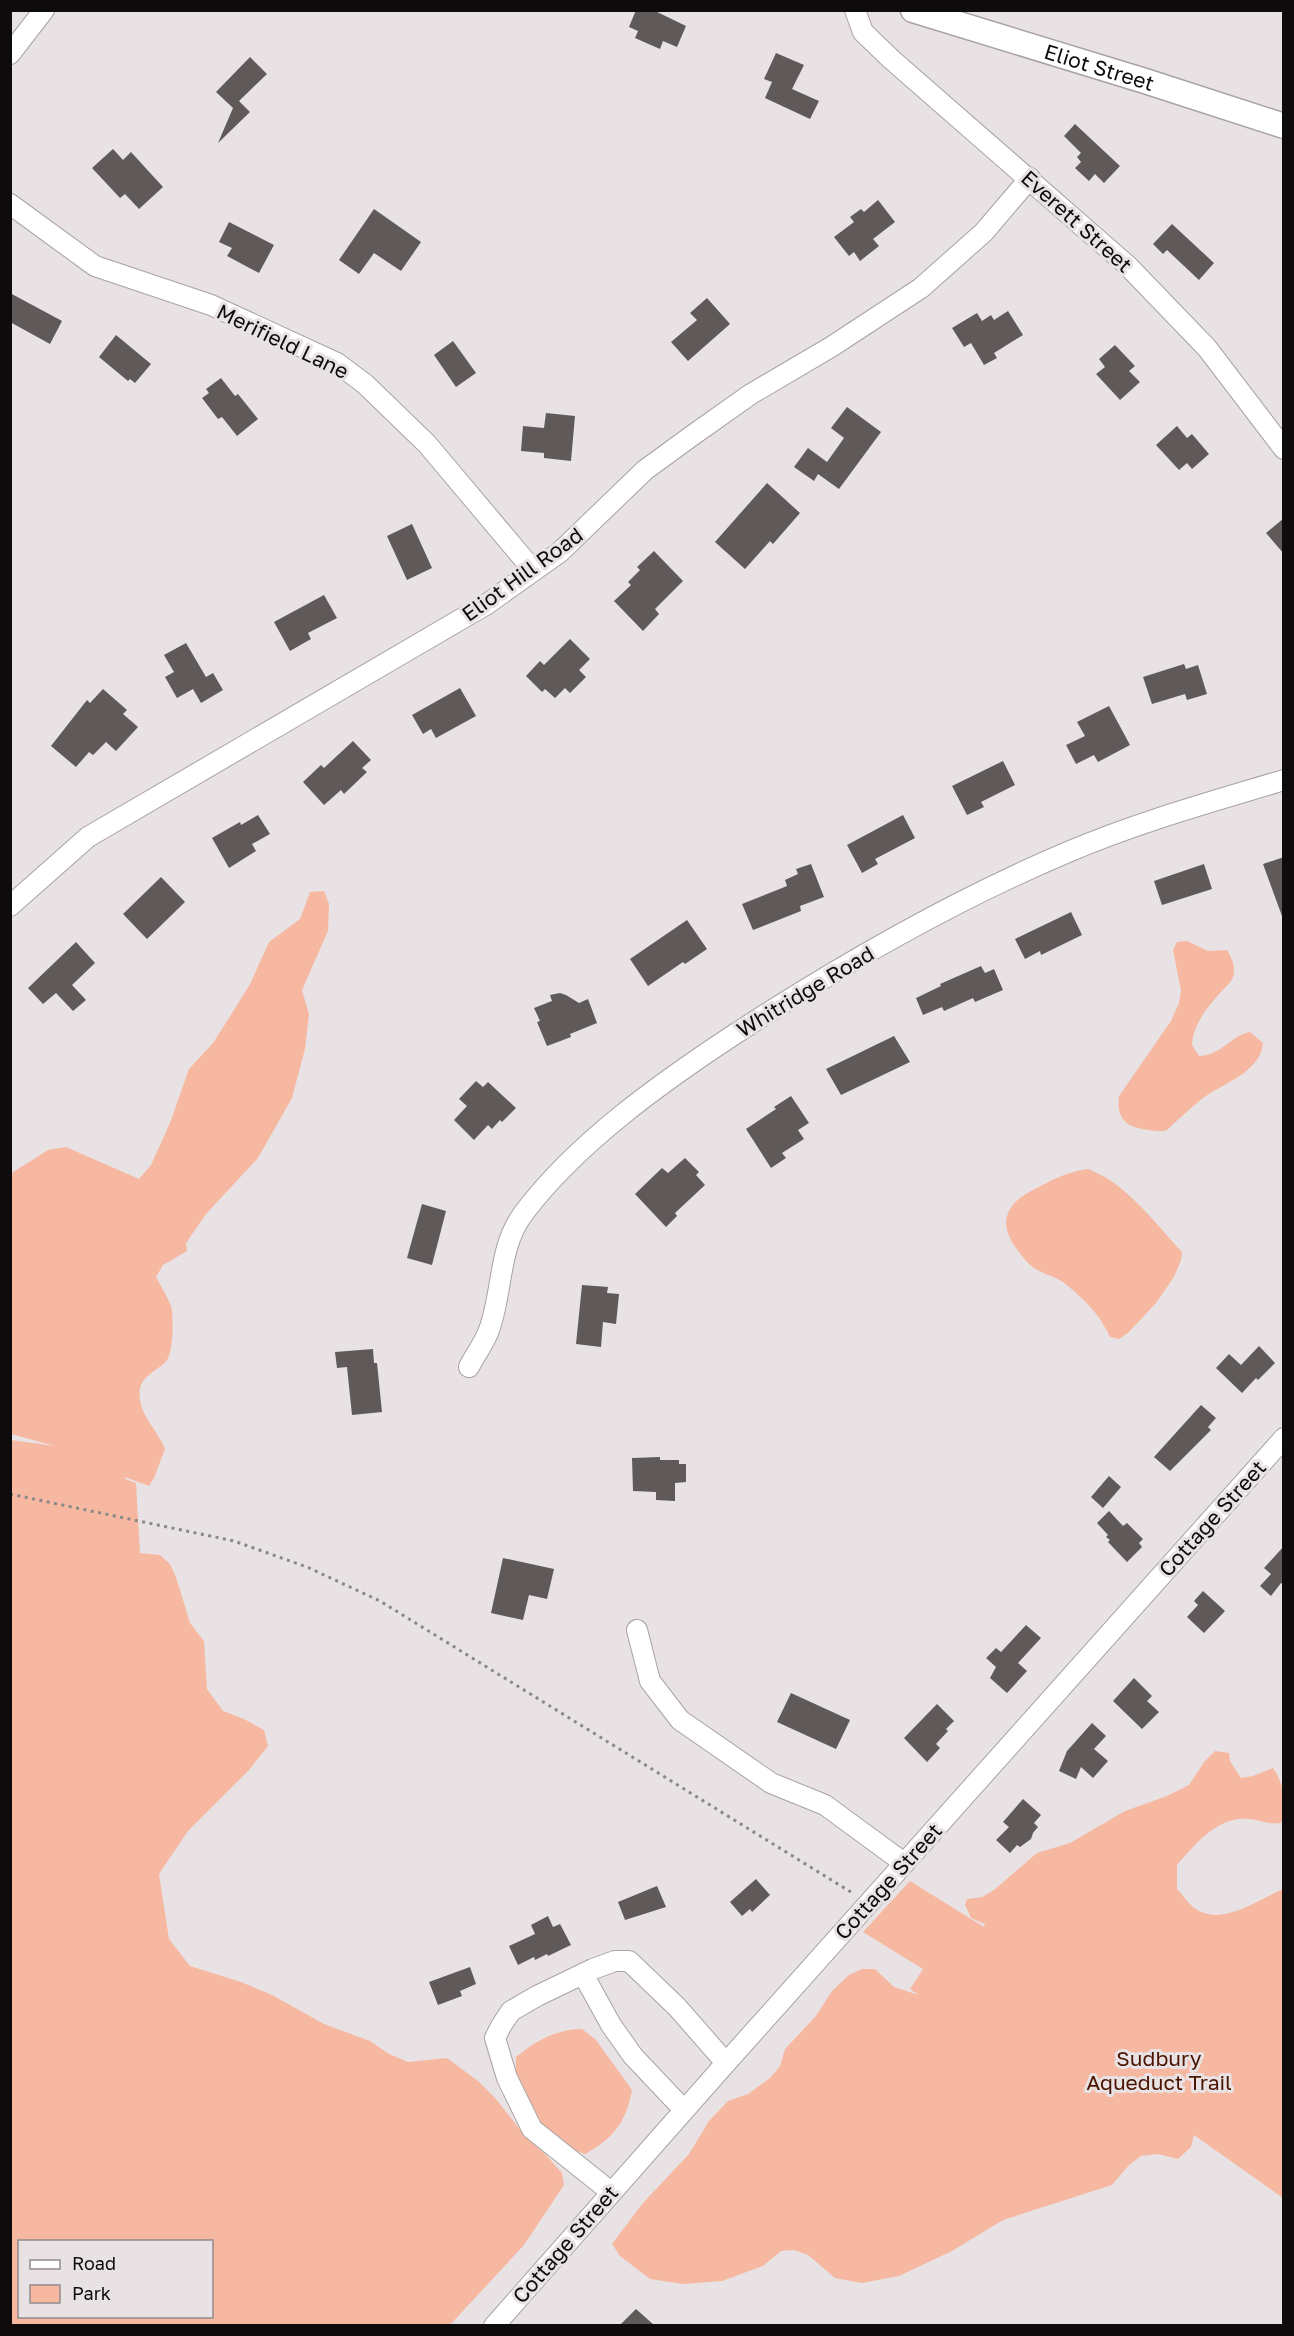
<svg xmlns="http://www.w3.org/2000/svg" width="1294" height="2336" font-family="'Golos Text',sans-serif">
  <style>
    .green { fill: #f6b8a0; fill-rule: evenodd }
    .building { fill: #5f5a59 }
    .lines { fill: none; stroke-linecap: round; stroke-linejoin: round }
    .minor-casing { stroke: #a8a2a3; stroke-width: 22 }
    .major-casing { stroke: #a8a2a3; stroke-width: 27 }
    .path { stroke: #8c8789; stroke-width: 3; stroke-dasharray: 3 4.5; stroke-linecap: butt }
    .minor { stroke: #fff; stroke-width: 20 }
    .major { stroke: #fff; stroke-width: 24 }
    .labels { text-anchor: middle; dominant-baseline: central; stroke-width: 6; stroke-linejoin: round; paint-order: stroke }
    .street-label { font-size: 21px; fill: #0d0b0c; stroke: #e9e2e4 }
    .park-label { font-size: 21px; fill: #4a1500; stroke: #e9e2e4 }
  </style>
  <rect width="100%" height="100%" fill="#e9e2e4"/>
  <g class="green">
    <path d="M324 891 329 904 328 931 302 990 309 1014 305 1049 292 1098 258 1158 206 1214 186 1243 187 1251 163 1265 156 1277C161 1286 167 1296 171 1306 174 1315 173 1353 167 1360 157 1373 136 1375 140 1400 143 1419 158 1431 165 1449L154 1478 149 1486 125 1477V1479L136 1483 140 1553 160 1555 170 1564 176 1577 190 1623 204 1641 207 1689 223 1711 244 1719 264 1730 268 1746 249 1770 188 1831 159 1874 169 1939 190 1966 241 1982 272 1995 324 2024 370 2041 389 2054 408 2062 447 2058 478 2081 495 2098 527 2138 544 2153 562 2173 564 2185 524 2245 450 2325H11V1440L55 1446 11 1434 10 1174 48 1150 66 1147 139 1179 151 1165 170 1123 189 1069 213 1043 229 1018 250 984 269 942 300 919 310 892ZM20 2242H212V2316H20Z"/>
    <path d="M1187 941 1208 951 1227 950C1232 958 1236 968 1233 977 1230 984 1225 987 1221 992 1207 1007 1193 1025 1192 1045L1199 1056C1221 1056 1231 1035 1250 1032L1263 1043C1261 1072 1222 1084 1203 1098 1190 1108 1179 1119 1167 1130 1161 1132 1155 1131 1148 1130 1127 1127 1116 1120 1119 1096L1171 1021 1179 1003 1181 991 1173 950 1177 942Z"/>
    <path d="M1088 1169C1126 1183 1155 1223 1182 1252L1181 1260 1174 1277 1156 1303 1128 1333 1119 1339 1110 1337C1100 1314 1082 1297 1063 1282 1054 1276 1043 1274 1034 1268 1027 1263 1021 1255 1016 1248 997 1222 1007 1203 1033 1190 1055 1179 1063 1173 1088 1169Z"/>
    <path d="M1215 1751 1229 1753 1230 1761 1241 1778 1253 1776 1273 1768C1283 1781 1289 1808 1281 1823 1268 1825 1261 1820 1249 1819 1219 1815 1195 1844 1177 1865V1889C1183 1895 1189 1905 1196 1909 1222 1927 1260 1899 1283 1889V2198L1194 2135 1191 2147 1178 2159 1158 2154 1141 2156 1129 2165 1112 2185 1003 2220 952 2251 899 2276 862 2283 835 2278 808 2255 794 2250 781 2251 763 2266 722 2281 683 2284 650 2279 620 2256 612 2244 643 2203 689 2154 709 2121 728 2101 748 2094 770 2078 780 2066 785 2049 816 2016 832 1991 849 1975 862 1969H875L894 1987 919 1995 910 1989 923 1969 863 1932 910 1881 984 1927 985 1924 971 1918 965 1905 967 1899 982 1897 994 1890 1037 1853 1070 1843 1125 1811 1167 1796 1189 1785 1204 1762Z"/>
    <path d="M582 2029 596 2040 632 2090C626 2122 614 2138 585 2154 559 2147 523 2107 517 2081 515 2073 516 2065 516 2057 536 2041 556 2029 582 2029Z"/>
  </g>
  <g class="building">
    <path d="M636 10H653L686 26 677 47 663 41 660 49 635 38 638 31 629 27Z"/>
    <path d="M776 53 804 65 792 89 819 101 810 119 765 98 772 82 764 79Z"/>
    <path d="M250 57 267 74 239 101 250 112 218 143 233 108 216 92Z"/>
    <path d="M1075 124 1120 166 1104 183 1095 174 1089 181 1075 168 1081 162 1077 157 1081 153 1064 136Z"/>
    <path d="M113 149 123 160 131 152 163 187 139 209 125 194 120 198 92 168Z"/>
    <path d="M878 200 895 222 873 239 879 246 860 261 854 252 849 256 834 237 854 222 850 217 861 209 864 212Z"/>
    <path d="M374 209 421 242 401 271 374 253 359 274 339 260Z"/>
    <path d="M229 222 274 245 259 273 227 256 232 248 219 242Z"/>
    <path d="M1172 224 1214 263 1199 280 1167 250 1163 254 1153 244Z"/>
    <path d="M10 293 62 321 50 344 10 322Z"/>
    <path d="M707 298 730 324 688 361 671 342 697 320 690 313Z"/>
    <path d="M1008 311 1023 335 994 353 997 358 984 365 971 343 964 347 952 328 977 313 982 321 991 315 994 320Z"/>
    <path d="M116 335 151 364 135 383 130 379 128 381 99 357Z"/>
    <path d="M453 341 476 373 456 387 434 355Z"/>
    <path d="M1115 345 1135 366 1129 371 1140 382 1120 400 1096 374 1105 367 1099 359Z"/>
    <path d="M221 378 235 396 238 394 258 419 237 436 222 417 218 419 202 398 209 393 206 389Z"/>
    <path d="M847 407 881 432 839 489 818 474 814 481 794 467 808 448 827 462 844 438 831 428Z"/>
    <path d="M546 413 575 416 571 461 544 458V453L521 451 523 426 544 428Z"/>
    <path d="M1177 426 1187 438 1192 434 1209 454 1192 469 1187 463 1179 470 1156 445Z"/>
    <path d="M767 483 800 513 773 544 770 541 745 569 715 542Z"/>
    <path d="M1284 518V554L1266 533Z"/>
    <path d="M412 524 432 568 407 580 387 536Z"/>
    <path d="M654 551 683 581 655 609 659 614 643 631 614 601 631 585 628 582 640 570 637 567Z"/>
    <path d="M324 595 337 618 308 633 311 639 290 651 274 622Z"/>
    <path d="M570 639 590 659 579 670 586 677 570 693 565 688 555 698 545 689 542 692 526 676 540 661 544 665Z"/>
    <path d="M186 643 206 677 213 673 223 690 201 703 193 689 177 698 165 677 174 672 164 655Z"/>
    <path d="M1184 664 1186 669 1198 665 1207 694 1187 700 1185 694 1152 704 1143 677Z"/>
    <path d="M460 688 476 716 436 738 431 729 423 734 412 715Z"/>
    <path d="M103 689 127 710 123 714 138 727 116 751 106 742 93 755 89 752 76 767 51 746 87 700 90 703Z"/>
    <path d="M1109 706 1130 745 1098 762 1094 755 1076 764 1066 745 1085 736 1077 722Z"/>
    <path d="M353 741 371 760 362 768 367 772 344 794 341 790 324 805 303 782 321 765 324 768Z"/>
    <path d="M1003 761 1015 785 981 802 984 807 967 815 952 786Z"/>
    <path d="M258 815 270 834 252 844 256 851 229 868 212 838 240 822 241 825Z"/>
    <path d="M903 815 915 838 875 859 878 864 862 873 847 845Z"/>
    <path d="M1284 857V915L1282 916 1263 864Z"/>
    <path d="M811 864 824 897 800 906 801 911 753 930 742 904 787 886 785 880 798 874 796 869Z"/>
    <path d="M1204 864 1212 889 1162 905 1154 881Z"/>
    <path d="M161 877 185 902 147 939 123 914Z"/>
    <path d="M1071 912 1082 935 1041 955 1040 951 1025 959 1015 939Z"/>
    <path d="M687 920 707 949 685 964 683 962 648 986 630 959Z"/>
    <path d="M76 942 95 963 72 985 86 1000 73 1011 56 993 43 1004 28 988Z"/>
    <path d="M981 966 985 973 994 969 1003 990 975 1002 973 998 944 1011 942 1007 923 1015 916 998 941 986 940 984Z"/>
    <path d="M560 993 566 995 579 1003 588 999 597 1023 570 1034 571 1037 547 1046 537 1022 540 1021 534 1008 552 1001 550 995Z"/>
    <path d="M894 1036 910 1062 841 1095 826 1069Z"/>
    <path d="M476 1081 483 1087 488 1082 516 1108 502 1122 500 1120 492 1129 488 1125 474 1140 454 1120 467 1106 459 1099Z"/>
    <path d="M791 1096 809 1123 798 1130 804 1139 782 1153 786 1158 771 1168 746 1129 776 1109 774 1107Z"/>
    <path d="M685 1158 699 1172 696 1175 705 1185 675 1213 677 1216 666 1227 635 1194 662 1168 668 1173Z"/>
    <path d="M422 1204 446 1211 432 1265 407 1258Z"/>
    <path d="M582 1285 608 1287 607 1293 619 1294 616 1324 603 1322 601 1347 576 1344Z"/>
    <path d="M1259 1346 1275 1363 1258 1380 1256 1378 1242 1393 1216 1368 1229 1354 1241 1365Z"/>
    <path d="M373 1349 374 1363H377L382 1412 352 1415 347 1367 337 1368 335 1352Z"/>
    <path d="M1201 1405 1216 1418 1208 1427 1211 1430 1170 1471 1154 1457Z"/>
    <path d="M660 1457V1460H679V1464H686V1482L675 1483V1501L656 1500V1492L633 1491 632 1458Z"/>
    <path d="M1109 1476 1121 1487 1103 1508 1091 1497Z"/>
    <path d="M1109 1511 1123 1526 1127 1523 1143 1539 1139 1543 1142 1547 1127 1562 1108 1542 1110 1540 1106 1537 1108 1535 1097 1523Z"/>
    <path d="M1284 1546V1585L1281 1583 1271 1596 1260 1586 1271 1574 1264 1568Z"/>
    <path d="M503 1558 554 1569 547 1599 529 1595 523 1620 491 1613Z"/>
    <path d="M1203 1591 1225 1611 1204 1633 1187 1617 1198 1605 1194 1601Z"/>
    <path d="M1026 1625 1041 1638 1018 1663 1027 1671 1007 1693 990 1678 996 1667 986 1658 996 1648 1001 1652Z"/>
    <path d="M1134 1678 1152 1696 1147 1701 1159 1712 1142 1729 1113 1701Z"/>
    <path d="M791 1693 850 1720 836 1749 777 1722Z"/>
    <path d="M937 1704 954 1721 946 1729 948 1731 936 1744 940 1748 927 1762 904 1738Z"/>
    <path d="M1092 1723 1106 1736 1094 1749 1108 1761 1093 1778 1081 1767 1076 1779 1059 1771 1067 1751Z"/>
    <path d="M1023 1799 1041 1815 1034 1823 1038 1827 1033 1833 1031 1839 1020 1847 1017 1845 1010 1853 996 1840 1009 1827 1003 1822Z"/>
    <path d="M756 1879 770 1895 752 1912 750 1909 742 1916 730 1902Z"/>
    <path d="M657 1886 666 1907 625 1920 618 1902Z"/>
    <path d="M548 1916 553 1927 560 1924 571 1945 548 1956 547 1954 535 1960 534 1957 518 1965 509 1946 535 1934 531 1925Z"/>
    <path d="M470 1967 476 1984 460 1991 462 1996 438 2005 429 1982Z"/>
    <path d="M636 2309 654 2325H620Z"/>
  </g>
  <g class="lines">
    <g class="minor-casing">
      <g id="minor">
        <path d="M855 10 863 32 891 59 1128 266 1207 348 1284 449"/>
        <path d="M10 54 44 10"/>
        <path d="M10 204 95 266 211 305 337 363 365 384 427 444 533 570"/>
        <path d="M10 906 88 837 487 604 560 552 645 470 693 435 751 394 831 347 921 288 984 232 1030 178"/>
        <path d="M469 1367C475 1355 485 1342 489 1330 503 1292 498 1248 523 1214 576 1143 662 1082 735 1034 841 965 952 901 1068 852 1138 822 1211 802 1284 780"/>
        <path d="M637 1630 650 1681 680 1720 771 1783 825 1805 904 1863"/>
        <path d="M583 1974 611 2025 633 2056 684 2110"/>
        <path d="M611 2192 532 2129 507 2078 495 2038 501 2026 511 2011 537 1996 593 1969 615 1961H629L677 2007 726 2063"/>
        <path d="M494 2326 726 2063 1284 1438"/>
      </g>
    </g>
    <g class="major-casing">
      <g id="major">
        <path id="s1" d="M913 10 1145 81 1284 126"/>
      </g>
    </g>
    <path class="path" d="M10 1494 234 1541 307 1567 380 1601 854 1894"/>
    <use href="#minor" class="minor"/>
    <use href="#major" class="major"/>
  </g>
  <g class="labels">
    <g class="street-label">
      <text stroke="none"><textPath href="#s1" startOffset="195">Eliot Street</textPath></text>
      <text transform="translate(1077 221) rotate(42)">Everett Street</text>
      <text transform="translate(283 341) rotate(26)">Merifield Lane</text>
      <text transform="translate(522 574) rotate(-36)">Eliot Hill Road</text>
      <text transform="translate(805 991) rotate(-31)">Whitridge Road</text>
      <text transform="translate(1212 1518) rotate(-48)">Cottage Street</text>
      <text transform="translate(888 1881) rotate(-48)">Cottage Street</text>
      <text transform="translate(565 2244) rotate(-49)">Cottage Street</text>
    </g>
    <g class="park-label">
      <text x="1159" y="2058">Sudbury<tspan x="1159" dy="24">Aqueduct Trail</tspan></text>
    </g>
  </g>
  <rect width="1294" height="2336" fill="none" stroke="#0d0b0c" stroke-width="24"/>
  <rect x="18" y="2240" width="195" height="78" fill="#e9e2e4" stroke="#918c8e" stroke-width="1.5"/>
  <rect x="30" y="2260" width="30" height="9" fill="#ffffff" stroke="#918c8e" stroke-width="1.5"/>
  <text x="72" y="2270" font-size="18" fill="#0d0b0c">Road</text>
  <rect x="30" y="2285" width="30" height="18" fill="#f6b8a0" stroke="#918c8e" stroke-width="1.5"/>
  <text x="72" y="2300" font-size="18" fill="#0d0b0c">Park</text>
</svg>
